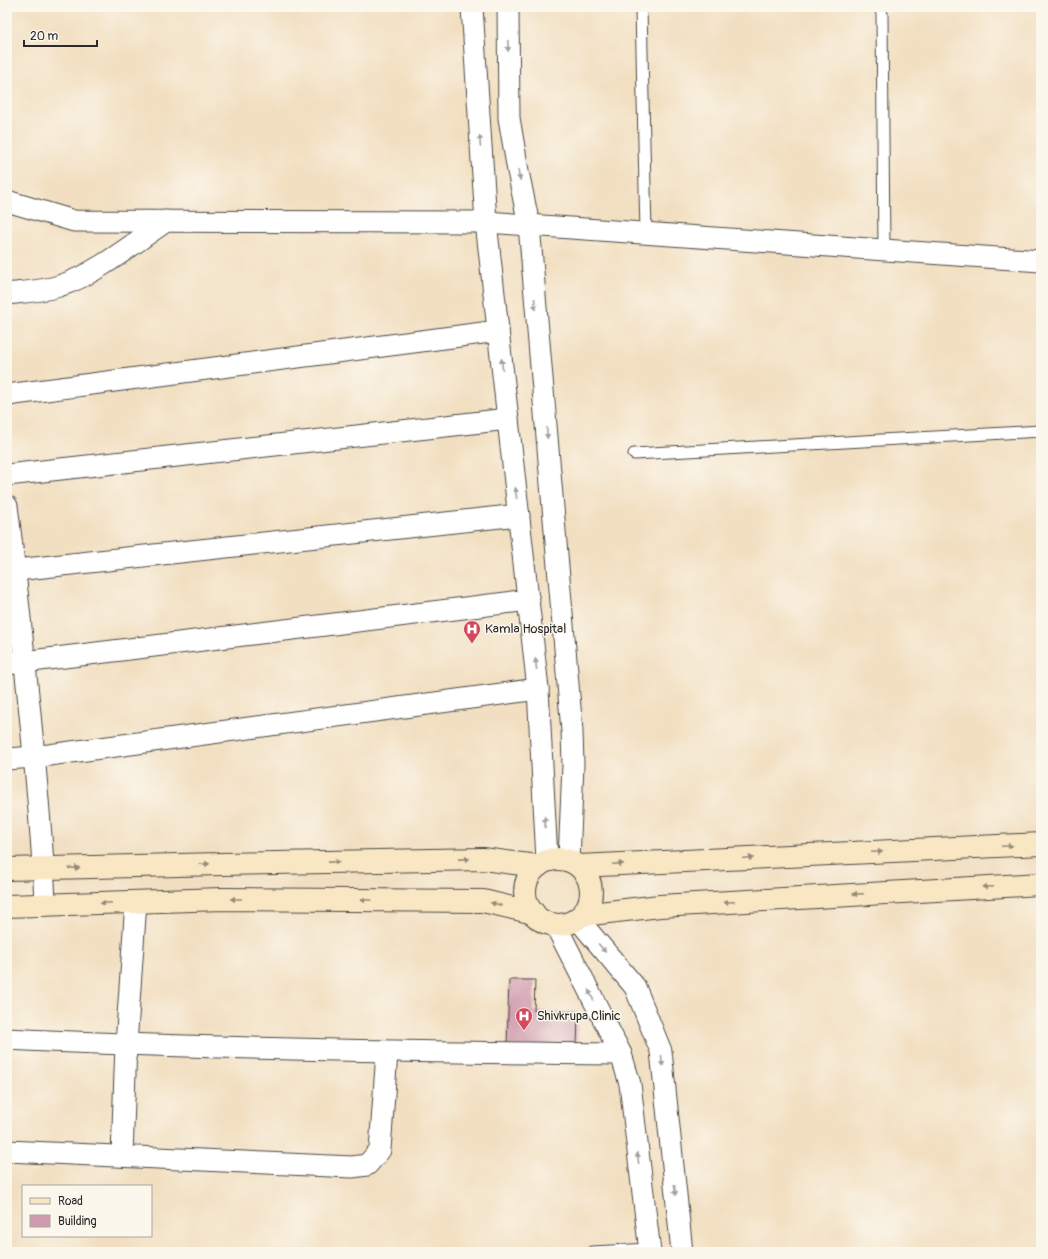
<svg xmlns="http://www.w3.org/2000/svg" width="1048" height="1259" font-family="Pangolin,sans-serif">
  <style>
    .building { fill: #d09baf }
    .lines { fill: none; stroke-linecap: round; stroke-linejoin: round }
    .lane-casing { stroke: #494642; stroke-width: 13 }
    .street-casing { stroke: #494642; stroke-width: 23 }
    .secondary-casing { stroke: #494642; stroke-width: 24 }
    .lane { stroke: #fff; stroke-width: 11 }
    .street { stroke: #fff; stroke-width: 21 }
    .secondary { stroke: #f9e7c3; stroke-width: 22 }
    .oneway { fill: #a0a0a0 }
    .oneway2 { fill: #928977 }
    .labels { text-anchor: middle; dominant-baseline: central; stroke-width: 3; stroke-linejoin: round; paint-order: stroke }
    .poi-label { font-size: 13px; fill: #2b2b2b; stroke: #fbf7ec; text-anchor: start }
  </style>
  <rect width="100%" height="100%" fill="#fbf7ec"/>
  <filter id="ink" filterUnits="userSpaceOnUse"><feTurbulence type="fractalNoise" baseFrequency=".025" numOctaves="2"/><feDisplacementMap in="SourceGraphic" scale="8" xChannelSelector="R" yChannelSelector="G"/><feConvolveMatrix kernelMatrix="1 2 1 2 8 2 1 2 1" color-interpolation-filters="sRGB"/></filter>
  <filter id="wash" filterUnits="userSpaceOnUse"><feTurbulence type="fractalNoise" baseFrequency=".012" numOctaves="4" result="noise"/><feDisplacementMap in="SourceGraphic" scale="16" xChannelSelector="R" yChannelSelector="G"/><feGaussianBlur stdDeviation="0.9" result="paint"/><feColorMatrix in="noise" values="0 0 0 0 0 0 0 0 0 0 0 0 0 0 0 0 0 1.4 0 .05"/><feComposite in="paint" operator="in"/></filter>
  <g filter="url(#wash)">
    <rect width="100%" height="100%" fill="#f2dfc1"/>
    <g id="blocks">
      <path class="building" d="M509 980H535L534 1011 578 1012 577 1047 507 1046Z"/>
    </g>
  </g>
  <g filter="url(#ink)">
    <use href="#blocks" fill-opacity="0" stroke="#494642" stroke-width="1"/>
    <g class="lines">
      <g class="lane-casing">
        <g id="lane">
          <path d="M641 7 646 234"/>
          <path d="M880 7 882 14 884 250"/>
          <path d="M634 454 1041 431"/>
          <path d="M592 1252 650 1249"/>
        </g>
      </g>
      <g class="street-casing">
        <g id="street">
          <path d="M472 7 486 222 538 689 547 860"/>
          <path d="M508 7 509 118 518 171 529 225 572 731 573 765 569 860"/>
          <path d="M7 201 74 221 486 222 1041 261"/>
          <path d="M7 294C22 292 45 291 59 286 95 275 134 243 166 221"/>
          <path d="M7 395 498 331"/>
          <path d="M7 475 508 419"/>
          <path d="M7 506C16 576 23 645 30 714 36 778 43 841 45 905"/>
          <path d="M7 571 519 515"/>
          <path d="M7 664 529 600"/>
          <path d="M7 759 34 757 538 689"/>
          <path d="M577 918 635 987 661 1051 682 1252"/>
          <path d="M555 924 621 1054 630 1084 650 1252"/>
          <path d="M7 1039C212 1049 416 1052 621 1054"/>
          <path d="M7 1151 352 1167 367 1165 380 1150 387 1052"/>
          <path d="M122 1156 126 1045 136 902"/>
        </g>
      </g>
      <g class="secondary-casing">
        <g id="secondary">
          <circle cx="558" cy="892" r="33"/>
          <path d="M579 866 1041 844"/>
          <path d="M7 869 221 864 483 859 538 866"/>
          <path d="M7 906 222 899 483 901 534 913"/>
          <path d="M582 915 660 906 1041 884"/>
        </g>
      </g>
      <use href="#lane" class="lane"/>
      <use href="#street" class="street"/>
      <use href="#secondary" class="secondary"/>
    </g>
    <defs><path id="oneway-solid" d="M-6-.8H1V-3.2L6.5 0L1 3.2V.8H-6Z"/></defs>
    <g class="oneway">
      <use href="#oneway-solid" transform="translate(508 46) rotate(89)"/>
      <use href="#oneway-solid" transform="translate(480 141) rotate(-94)"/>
      <use href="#oneway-solid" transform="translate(519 175) rotate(79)"/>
      <use href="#oneway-solid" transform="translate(535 304) rotate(85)"/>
      <use href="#oneway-solid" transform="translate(502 364) rotate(-96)"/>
      <use href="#oneway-solid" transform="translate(547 433) rotate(85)"/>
      <use href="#oneway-solid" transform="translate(516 493) rotate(-96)"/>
      <use href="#oneway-solid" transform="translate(536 664) rotate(-96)"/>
      <use href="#oneway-solid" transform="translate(545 822) rotate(-93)"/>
      <use href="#oneway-solid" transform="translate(602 948) rotate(50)"/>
      <use href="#oneway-solid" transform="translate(591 995) rotate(-117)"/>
      <use href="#oneway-solid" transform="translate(662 1061) rotate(84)"/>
      <use href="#oneway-solid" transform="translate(638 1158) rotate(-97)"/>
      <use href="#oneway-solid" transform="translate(675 1190) rotate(84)"/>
    </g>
    <g class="oneway2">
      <use href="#oneway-solid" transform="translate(1007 846) rotate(-3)"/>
      <use href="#oneway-solid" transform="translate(877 852) rotate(-3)"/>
      <use href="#oneway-solid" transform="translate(748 858) rotate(-3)"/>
      <use href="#oneway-solid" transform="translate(464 859) rotate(-1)"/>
      <use href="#oneway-solid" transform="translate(334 862) rotate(-1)"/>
      <use href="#oneway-solid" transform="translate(204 864) rotate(-2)"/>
      <use href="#oneway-solid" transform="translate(618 864) rotate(-2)"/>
      <use href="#oneway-solid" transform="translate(74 868) rotate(-2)"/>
      <use href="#oneway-solid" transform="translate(988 887) rotate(177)"/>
      <use href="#oneway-solid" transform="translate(858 894) rotate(177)"/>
      <use href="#oneway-solid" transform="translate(236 899) rotate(-180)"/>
      <use href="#oneway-solid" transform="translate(366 900) rotate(-180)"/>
      <use href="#oneway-solid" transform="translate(729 902) rotate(177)"/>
      <use href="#oneway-solid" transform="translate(106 903) rotate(178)"/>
      <use href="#oneway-solid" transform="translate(496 904) rotate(-166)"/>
    </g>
  </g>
  <defs>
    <g id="hospital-pin" transform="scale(0.9)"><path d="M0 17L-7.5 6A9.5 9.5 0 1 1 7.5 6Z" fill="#d1495b" stroke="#fbf7ec"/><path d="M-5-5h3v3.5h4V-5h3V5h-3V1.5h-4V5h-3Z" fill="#fff"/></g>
  </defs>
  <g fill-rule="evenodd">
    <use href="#hospital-pin" x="472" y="629"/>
    <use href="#hospital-pin" x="524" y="1016"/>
  </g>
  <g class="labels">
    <g class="poi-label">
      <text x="485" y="629">Kamla Hospital</text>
      <text x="537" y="1016">Shivkrupa Clinic</text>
    </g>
  </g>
  <rect width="1048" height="1259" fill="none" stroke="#fbf7ec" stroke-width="24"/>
  <rect x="22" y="1185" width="130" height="52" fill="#fbf7ec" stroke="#a8a59f"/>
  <rect x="30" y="1198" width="20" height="6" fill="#f9e7c3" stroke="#a8a59f"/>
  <text x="58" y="1205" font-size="12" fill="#2b2b2b">Road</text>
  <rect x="30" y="1215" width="20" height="12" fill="#d09baf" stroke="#a8a59f"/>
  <text x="58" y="1225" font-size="12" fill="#2b2b2b">Building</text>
  <path d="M24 40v6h73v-6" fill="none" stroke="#2b2b2b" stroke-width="2"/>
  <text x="30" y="40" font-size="12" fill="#2b2b2b" stroke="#fbf7ec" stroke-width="3" paint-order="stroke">20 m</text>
</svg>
